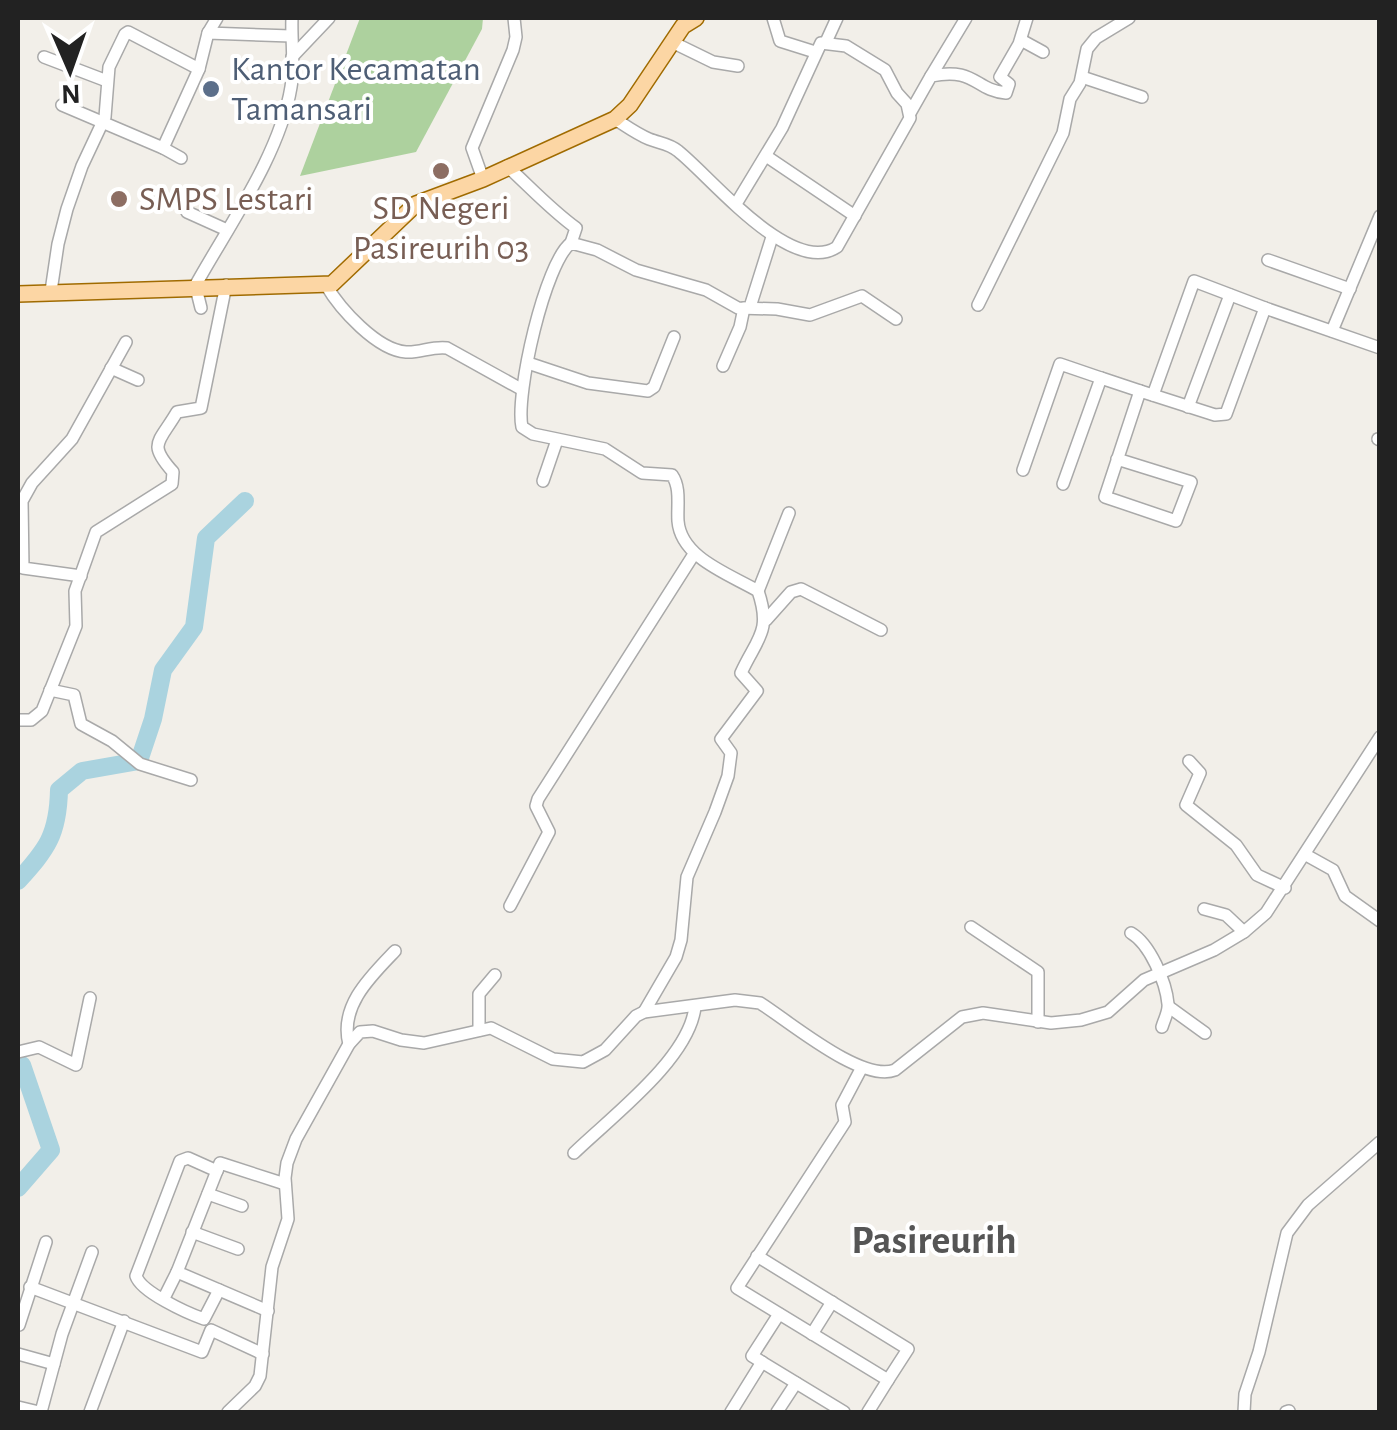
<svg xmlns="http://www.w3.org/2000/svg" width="1397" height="1430" font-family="'Alegreya Sans',sans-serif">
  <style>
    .forest { fill: #add19e }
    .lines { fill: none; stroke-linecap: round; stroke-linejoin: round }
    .river { stroke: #aad3df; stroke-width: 18 }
    .minor-casing { stroke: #a9a9a9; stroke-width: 14 }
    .major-casing { stroke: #a06b00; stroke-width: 18 }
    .minor { stroke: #fff; stroke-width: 11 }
    .major { stroke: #fcd6a4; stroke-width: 15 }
    .service-dot { fill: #5c6f8a; stroke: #fff; stroke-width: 4 }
    .education-dot { fill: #8d6e63; stroke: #fff; stroke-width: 4 }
    .labels { text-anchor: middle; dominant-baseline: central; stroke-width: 8; stroke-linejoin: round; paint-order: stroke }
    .service-label { font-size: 35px; fill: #4e5e75; stroke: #fff; text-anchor: start }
    .education-label { font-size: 35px; fill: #785e54; stroke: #fff; text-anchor: start }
    .quarter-label { font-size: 40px; font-weight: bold; fill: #555; stroke: #fff }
  </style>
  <rect width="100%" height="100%" fill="#f2efe9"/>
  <path class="forest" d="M360 18H483L482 29 416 152 300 176Z"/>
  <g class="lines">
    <g class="river">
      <path d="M18 881C47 849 58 835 59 790L82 771 139 761 153 719 163 670 194 627 206 538 245 501"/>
      <path d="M18 1063 22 1065 51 1150 18 1188"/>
    </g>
    <g class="minor-casing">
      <g id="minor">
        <path d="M773 18 780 41 815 52"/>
        <path d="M208 33 217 18"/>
        <path d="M1021 40 1043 52"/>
        <path d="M672 42 713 62 738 66"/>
        <path d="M826 42 837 18"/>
        <path d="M44 57 107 81"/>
        <path d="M292 57 329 18"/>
        <path d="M931 76 966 18"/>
        <path d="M1082 77 1142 97"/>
        <path d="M62 105 163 148 199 69 208 33 291 36"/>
        <path d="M910 113 931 76C976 67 974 90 1006 93L1009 84 1000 77 1019 44 1027 18"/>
        <path d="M615 119C626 126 637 134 649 139 659 143 670 144 678 151 711 177 791 277 837 247L910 118 907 104 897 93 885 70 846 46 821 43 782 128 736 204"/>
        <path d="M163 148 181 158"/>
        <path d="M766 156 855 216"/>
        <path d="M507 166C531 188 550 209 576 228L571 243"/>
        <path d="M483 179 472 148 513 50 516 37 514 18"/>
        <path d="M187 212 227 230"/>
        <path d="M1268 260 1350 289"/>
        <path d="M326 285C340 309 377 350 406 352 420 353 432 346 447 348L521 389"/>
        <path d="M194 288C227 228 280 155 291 87 295 65 291 40 292 18"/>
        <path d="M196 288 201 308"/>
        <path d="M51 291 58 244 67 209 82 166 105 117 109 67 125 34 128 32 199 69"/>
        <path d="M978 305 1063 133 1070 99 1080 83 1087 49 1096 38 1129 18"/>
        <path d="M750 307 772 237"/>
        <path d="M1332 331 1380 216"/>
        <path d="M528 363 588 383 648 391 654 387 674 337"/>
        <path d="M723 366 740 327 744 308"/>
        <path d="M111 368 138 380"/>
        <path d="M1153 395 1194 281 1265 308"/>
        <path d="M1188 407 1230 295"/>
        <path d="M1378 439 1380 440"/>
        <path d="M1117 459 1191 482 1176 521 1105 497 1140 391 1215 415 1226 414 1265 308 1380 348"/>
        <path d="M1023 470 1060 364 1101 378"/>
        <path d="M543 481 557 440"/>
        <path d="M1063 484 1101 378 1140 391"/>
        <path d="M81 576 23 568 22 501 32 483 72 439 126 342"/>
        <path d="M758 591 789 513"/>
        <path d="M766 620 791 592 801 589 881 630"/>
        <path d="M50 690 74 695 81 724 112 741 140 764 191 780"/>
        <path d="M18 720H31L42 711 76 626 75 591 96 532 172 484 173 472C147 443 159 443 177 412L201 408 226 285"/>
        <path d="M1189 761 1200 773 1186 805 1236 845 1257 875 1285 888"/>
        <path d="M1306 855 1333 870 1345 896 1380 921"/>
        <path d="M510 906 549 832 536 806 538 799 694 554"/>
        <path d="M1204 909 1226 915 1244 932"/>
        <path d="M971 927 1038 972V1022"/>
        <path d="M1131 933C1150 944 1166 982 1168 1004 1169 1011 1164 1020 1162 1027"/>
        <path d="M1169 1007 1205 1033"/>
        <path d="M644 1012 676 957 681 940 687 877 715 812 728 776 731 753 721 739 757 691 741 673C757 638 772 632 758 591 729 574 681 558 678 521 677 506 681 488 672 475L642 473 605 449 533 434 522 427C515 395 545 262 571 243L597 250 636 270 706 290 738 308 777 309 810 315 862 296 896 319"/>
        <path d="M479 1030V994L495 975"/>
        <path d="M349 1044C339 1006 371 976 395 951"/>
        <path d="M18 1052 39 1047 76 1065 90 998"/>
        <path d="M861 1069 842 1105 845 1122 737 1288 888 1380 868 1412"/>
        <path d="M574 1153C611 1117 689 1059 695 1007"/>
        <path d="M217 1171 188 1158 180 1161 136 1276C141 1292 187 1313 204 1319L219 1290"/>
        <path d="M208 1194 242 1206"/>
        <path d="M192 1232 238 1249"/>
        <path d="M757 1256 908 1349 888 1380"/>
        <path d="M30 1287 202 1352 211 1330 263 1354"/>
        <path d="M164 1298 177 1272"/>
        <path d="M268 1311 177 1272 220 1163 285 1184"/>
        <path d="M779 1314 752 1356 844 1412"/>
        <path d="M19 1325 46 1242"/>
        <path d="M812 1334 832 1302"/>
        <path d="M18 1354 54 1364"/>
        <path d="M18 1407 39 1412"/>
        <path d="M41 1412 62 1334 92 1252"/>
        <path d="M90 1412 124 1321"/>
        <path d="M228 1412 255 1386 260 1376 272 1267 288 1219 285 1178 287 1163 296 1139 349 1044 360 1032 373 1031 401 1040 424 1043 491 1028 553 1059 583 1062 605 1050 636 1016 644 1012 735 1000 760 1003C790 1022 862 1083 895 1070L962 1017 983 1013 1051 1023 1081 1020 1108 1012 1144 980 1214 950 1244 932 1266 913 1380 737"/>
        <path d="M731 1412 762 1362"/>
        <path d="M777 1412 796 1383"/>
        <path d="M1244 1412 1245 1394 1259 1352 1287 1233 1308 1205 1380 1142"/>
        <path d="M1286 1412 1289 1411"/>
      </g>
    </g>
    <g class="major-casing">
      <path id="major" d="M18 294 332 284 416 204 483 179 615 119 630 105 683 26 696 18"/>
    </g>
    <use href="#minor" class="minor"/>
    <use href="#major" class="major"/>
  </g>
  <circle class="service-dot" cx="211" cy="89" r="10"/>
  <g class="education-dot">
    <circle cx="441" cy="171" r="10"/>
    <circle cx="119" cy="199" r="10"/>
  </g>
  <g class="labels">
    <g class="service-label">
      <text x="231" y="69">Kantor Kecamatan<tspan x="231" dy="40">Tamansari</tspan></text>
    </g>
    <g class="education-label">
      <text x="139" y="199">SMPS Lestari</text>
      <text x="441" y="208" text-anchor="middle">SD Negeri<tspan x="441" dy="40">Pasireurih 03</tspan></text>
    </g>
    <g class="quarter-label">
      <text x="934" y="1241">Pasireurih</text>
    </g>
  </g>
  <rect width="1397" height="1430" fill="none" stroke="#222222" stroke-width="40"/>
  <g transform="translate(70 70) rotate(178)" stroke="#ffffff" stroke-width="8" paint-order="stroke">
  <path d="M0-8L18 38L0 25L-18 38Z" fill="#222222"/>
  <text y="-15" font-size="28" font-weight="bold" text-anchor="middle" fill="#222222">N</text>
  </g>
</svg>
